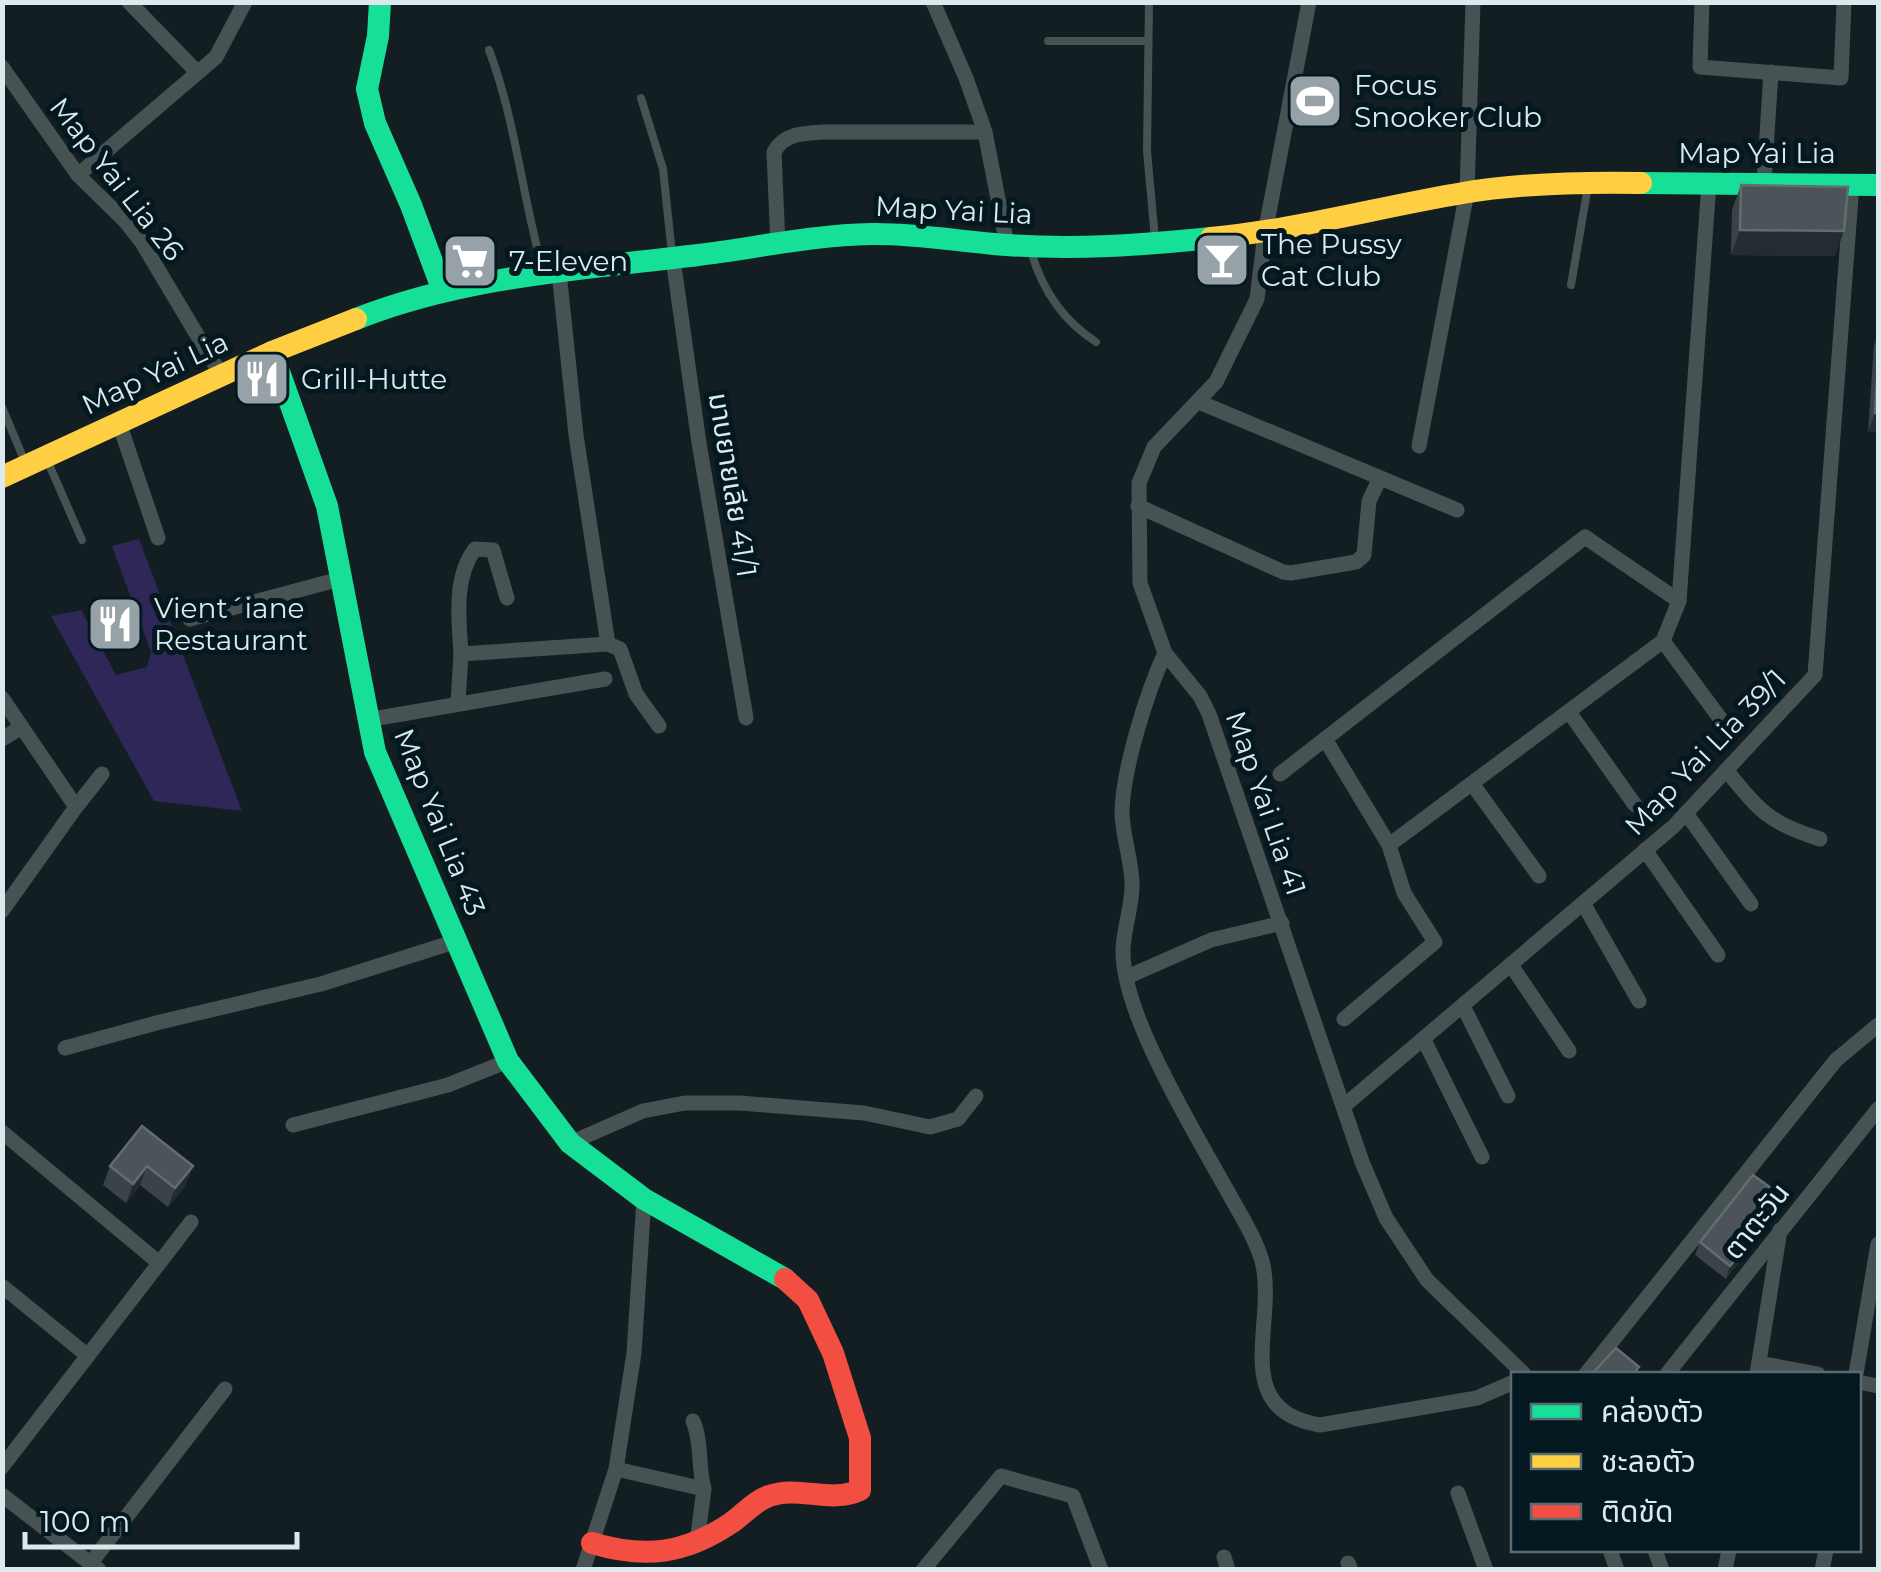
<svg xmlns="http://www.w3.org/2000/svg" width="1881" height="1572" font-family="Montserrat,'Noto Sans Thai',sans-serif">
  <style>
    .water { fill: #2e2758 }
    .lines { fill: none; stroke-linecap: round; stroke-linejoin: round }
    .lane { stroke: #475353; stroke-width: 8 }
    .street { stroke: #475353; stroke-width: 15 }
    .fast { stroke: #16e098; stroke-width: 22 }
    .slow { stroke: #ffcf43; stroke-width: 22 }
    .jam { stroke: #f24e42; stroke-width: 22 }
    .wall { fill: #3a4348 }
    .shaded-wall { fill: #232c31 }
    .building { fill: #4c545a; stroke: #626c71; stroke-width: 2.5 }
    .labels { text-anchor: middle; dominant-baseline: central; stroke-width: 10; stroke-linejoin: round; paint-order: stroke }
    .poi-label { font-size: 28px; fill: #dce9ef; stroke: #041820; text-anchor: start }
    .street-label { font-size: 28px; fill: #dce9ef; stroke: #041820 }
  </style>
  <rect width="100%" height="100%" fill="#131e23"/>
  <path class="water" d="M139 539 242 811 154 801 51 616 81 610 116 675 147 667 151 652 112 546Z"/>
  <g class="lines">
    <g class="lane">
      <path d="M1149 2 1147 151 1155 239"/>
      <path d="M1048 41H1148"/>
      <path d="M489 50C516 121 522 197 543 270"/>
      <path d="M641 98 663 169 672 254"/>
      <path d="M1031 251C1042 290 1062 320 1096 342"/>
      <path d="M1571 285 1588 186"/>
      <path d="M2 407 25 462"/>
      <path d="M48 462 82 540"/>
    </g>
    <g class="street">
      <path d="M129 2 197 72"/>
      <path d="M933 2 966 78 985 132 1007 245"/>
      <path d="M1309 2 1265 233 1257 299 1216 382 1154 447 1139 483 1140 583 1165 653 1200 696 1209 714 1362 1162 1386 1218 1427 1280 1524 1374"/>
      <path d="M1702 2 1700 67 1841 78 1844 2"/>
      <path d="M2 67 78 175 126 222 141 241 221 375"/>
      <path d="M78 175 216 57 245 2"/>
      <path d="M1764 182 1771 72"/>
      <path d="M778 245 774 152C784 133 805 133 824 132H985"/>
      <path d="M673 259 699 443 746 718"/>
      <path d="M559 272 576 435 608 644"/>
      <path d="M1199 402 1457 510"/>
      <path d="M119 423 158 538"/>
      <path d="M1419 446 1467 192 1473 2"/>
      <path d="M1138 506 1283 572 1291 573 1356 562 1364 555 1369 501 1380 478"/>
      <path d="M190 619 340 579"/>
      <path d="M1663 641 1722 721"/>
      <path d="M1165 653C1147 692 1122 771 1122 814 1123 837 1131 859 1132 882 1133 904 1124 926 1123 949 1122 988 1148 1044 1166 1079 1185 1117 1207 1155 1228 1192 1240 1214 1255 1237 1262 1261 1278 1322 1227 1410 1320 1425L1477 1398 1514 1382"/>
      <path d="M461 654C459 620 453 578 475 549L493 550 507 598"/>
      <path d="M2 698 76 807 2 911"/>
      <path d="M458 702 461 654 608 644 620 649 636 694 659 726"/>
      <path d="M1569 712 1635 805"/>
      <path d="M367 720 605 679"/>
      <path d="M2 739 20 728"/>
      <path d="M1325 739 1389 845 1404 893 1435 942 1344 1019"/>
      <path d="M1726 770C1760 811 1767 822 1820 839"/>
      <path d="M1280 774 1585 537 1679 601"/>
      <path d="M1473 785 1539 876"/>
      <path d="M76 807 102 774"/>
      <path d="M1686 813 1751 904"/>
      <path d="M1389 845 1663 641 1679 601 1709 183"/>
      <path d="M1645 850 1718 955"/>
      <path d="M1583 903 1639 1001"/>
      <path d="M1511 965 1569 1051"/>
      <path d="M1127 977 1211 940 1282 923"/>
      <path d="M1463 1006 1508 1096"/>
      <path d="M1424 1040 1482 1157"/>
      <path d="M65 1048 160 1022 321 984 457 941"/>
      <path d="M1345 1105 1674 826 1815 675 1852 184"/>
      <path d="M293 1125 448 1085 508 1061"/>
      <path d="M2 1132 158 1262"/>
      <path d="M570 1143 643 1111 685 1103H740L864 1113 930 1127 958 1119 976 1096"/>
      <path d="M2 1286 88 1356"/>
      <path d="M1759 1363 1818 1374"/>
      <path d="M1586 1374 1836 1060 1878 1025"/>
      <path d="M1667 1374 1878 1109"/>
      <path d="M1757 1374 1780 1230"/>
      <path d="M1856 1374 1878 1244"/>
      <path d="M1858 1382 1878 1386"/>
      <path d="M693 1421C702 1442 698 1467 704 1489"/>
      <path d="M2 1467 191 1222"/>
      <path d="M616 1469 704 1489 697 1542"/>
      <path d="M1458 1493 1486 1570"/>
      <path d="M2 1495 99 1570"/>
      <path d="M1610 1550 1617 1570"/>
      <path d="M1655 1550 1662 1570"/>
      <path d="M1224 1557 1228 1570"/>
      <path d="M1348 1563 1351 1570"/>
      <path d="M90 1564 225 1389"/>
      <path d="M583 1570 616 1469 634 1353 644 1199"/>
      <path d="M923 1570 1001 1476 1073 1496 1101 1570"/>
      <path d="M1725 1570 1729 1550"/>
      <path d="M1822 1570 1826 1550"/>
    </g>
    <g class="fast">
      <path d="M380 2 378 36 367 89 375 123 411 205 443 291"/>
      <path d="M1641 183 1878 185"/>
      <path d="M356 319C464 276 584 269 698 255 755 248 814 235 871 234 917 233 961 242 1007 245 1075 250 1143 245 1211 238"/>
      <path d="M272 352 327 506 375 752 508 1061 570 1143 644 1199 785 1279"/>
    </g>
    <g class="slow">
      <path d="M1211 238C1296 230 1379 207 1463 193 1521 183 1583 182 1641 183"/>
      <path d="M2 477 272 352 356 319"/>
    </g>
    <path class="jam" d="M592 1543C645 1559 685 1554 731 1523 743 1515 754 1501 769 1496 799 1485 830 1504 860 1490V1438L833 1353 808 1300 785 1279"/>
  </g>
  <g class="wall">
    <path d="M1741 185 1835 256 1731 255 1732 210Z"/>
    <path d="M1878 334V432H1868L1874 345Z"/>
    <path d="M142 1126 186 1185 168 1207 140 1185 126 1203 103 1185 110 1166Z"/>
    <path d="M1773 1206 1750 1237 1747 1251 1726 1279 1695 1255 1700 1242Z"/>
  </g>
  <g class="shaded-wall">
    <path d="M1740 230 1844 231 1835 256 1731 255Z"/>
    <path d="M1875 413H1878V432H1868Z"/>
    <path d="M147 1166 140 1185 126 1203 133 1184Z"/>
    <path d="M193 1166 186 1185 168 1207 175 1188Z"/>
    <path d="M1778 1193 1773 1206 1742 1247 1747 1235Z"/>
    <path d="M1752 1238 1747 1251 1726 1279 1730 1266Z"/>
  </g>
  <g class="building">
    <path d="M1741 185 1848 187 1844 231 1740 230Z"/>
    <path d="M1878 364V413H1875Z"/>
    <path d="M142 1126 193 1166 175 1188 147 1166 133 1184 110 1166Z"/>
    <path d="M1753 1175 1778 1193 1747 1235 1752 1238 1730 1266 1700 1242Z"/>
    <path d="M1616 1348 1639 1367 1633 1374H1592Z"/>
  </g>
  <defs>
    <g id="stadium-square" transform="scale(2.875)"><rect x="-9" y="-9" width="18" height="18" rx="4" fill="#96a2a8" stroke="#041820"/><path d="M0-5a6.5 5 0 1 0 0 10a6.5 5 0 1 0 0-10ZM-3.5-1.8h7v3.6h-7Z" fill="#fff"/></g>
    <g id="bar-square" transform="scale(2.875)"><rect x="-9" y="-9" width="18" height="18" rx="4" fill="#96a2a8" stroke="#041820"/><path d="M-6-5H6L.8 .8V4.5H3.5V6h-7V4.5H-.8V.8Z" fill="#fff"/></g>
    <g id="supermarket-square" transform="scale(2.875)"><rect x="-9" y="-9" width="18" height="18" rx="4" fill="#96a2a8" stroke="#041820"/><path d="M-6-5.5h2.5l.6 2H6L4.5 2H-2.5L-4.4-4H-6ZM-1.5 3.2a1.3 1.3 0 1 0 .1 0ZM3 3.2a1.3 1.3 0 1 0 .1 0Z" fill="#fff"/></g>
    <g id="restaurant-square" transform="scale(2.875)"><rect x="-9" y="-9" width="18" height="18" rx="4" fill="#96a2a8" stroke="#041820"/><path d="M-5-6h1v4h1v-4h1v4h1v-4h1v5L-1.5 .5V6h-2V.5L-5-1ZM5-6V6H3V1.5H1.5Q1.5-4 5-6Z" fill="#fff"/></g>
  </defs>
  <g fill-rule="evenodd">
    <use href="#stadium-square" x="1315" y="101"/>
    <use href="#bar-square" x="1222" y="260"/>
    <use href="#supermarket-square" x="470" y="261"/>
    <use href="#restaurant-square" x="262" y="379"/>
    <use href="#restaurant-square" x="115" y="624"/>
  </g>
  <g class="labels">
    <g class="poi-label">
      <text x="1354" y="85">Focus<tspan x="1354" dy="32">Snooker Club</tspan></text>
      <text x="1261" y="244">The Pussy<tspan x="1261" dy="32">Cat Club</tspan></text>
      <text x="509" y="261">7-Eleven</text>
      <text x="301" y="379">Grill-Hutte</text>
      <text x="154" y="608">Vient´iane<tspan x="154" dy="32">Restaurant</tspan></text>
    </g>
    <g class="street-label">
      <text x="1757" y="153">Map Yai Lia</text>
      <text transform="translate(117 179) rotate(52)">Map Yai Lia 26</text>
      <text transform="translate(954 210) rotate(3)">Map Yai Lia</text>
      <text transform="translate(155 373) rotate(-25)">Map Yai Lia</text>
      <text transform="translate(733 485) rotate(81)">มาบยายเลีย 41/1</text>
      <text transform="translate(1705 752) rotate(-46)">Map Yai Lia 39/1</text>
      <text transform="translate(1266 803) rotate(71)">Map Yai Lia 41</text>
      <text transform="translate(440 822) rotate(68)">Map Yai Lia 43</text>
      <text transform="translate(1756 1221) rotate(-52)">ตาตะวัน</text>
    </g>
  </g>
  <rect width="1881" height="1572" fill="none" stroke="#dce9ef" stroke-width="10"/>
  <rect x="1511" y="1372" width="350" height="180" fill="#041820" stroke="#5a6c73" stroke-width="2.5"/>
  <rect x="1531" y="1404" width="50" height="15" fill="#16e098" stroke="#5a6c73" stroke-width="2.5"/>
  <text x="1601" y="1422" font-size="30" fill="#dce9ef">คล่องตัว</text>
  <rect x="1531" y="1454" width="50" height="15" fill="#ffcf43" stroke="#5a6c73" stroke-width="2.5"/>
  <text x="1601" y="1472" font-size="30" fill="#dce9ef">ชะลอตัว</text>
  <rect x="1531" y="1504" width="50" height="15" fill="#f24e42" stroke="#5a6c73" stroke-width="2.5"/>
  <text x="1601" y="1522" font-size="30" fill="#dce9ef">ติดขัด</text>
  <path d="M25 1532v15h272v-15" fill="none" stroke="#dce9ef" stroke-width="5"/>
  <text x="40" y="1532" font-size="30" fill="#dce9ef" stroke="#041820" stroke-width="8" paint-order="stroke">100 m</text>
</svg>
